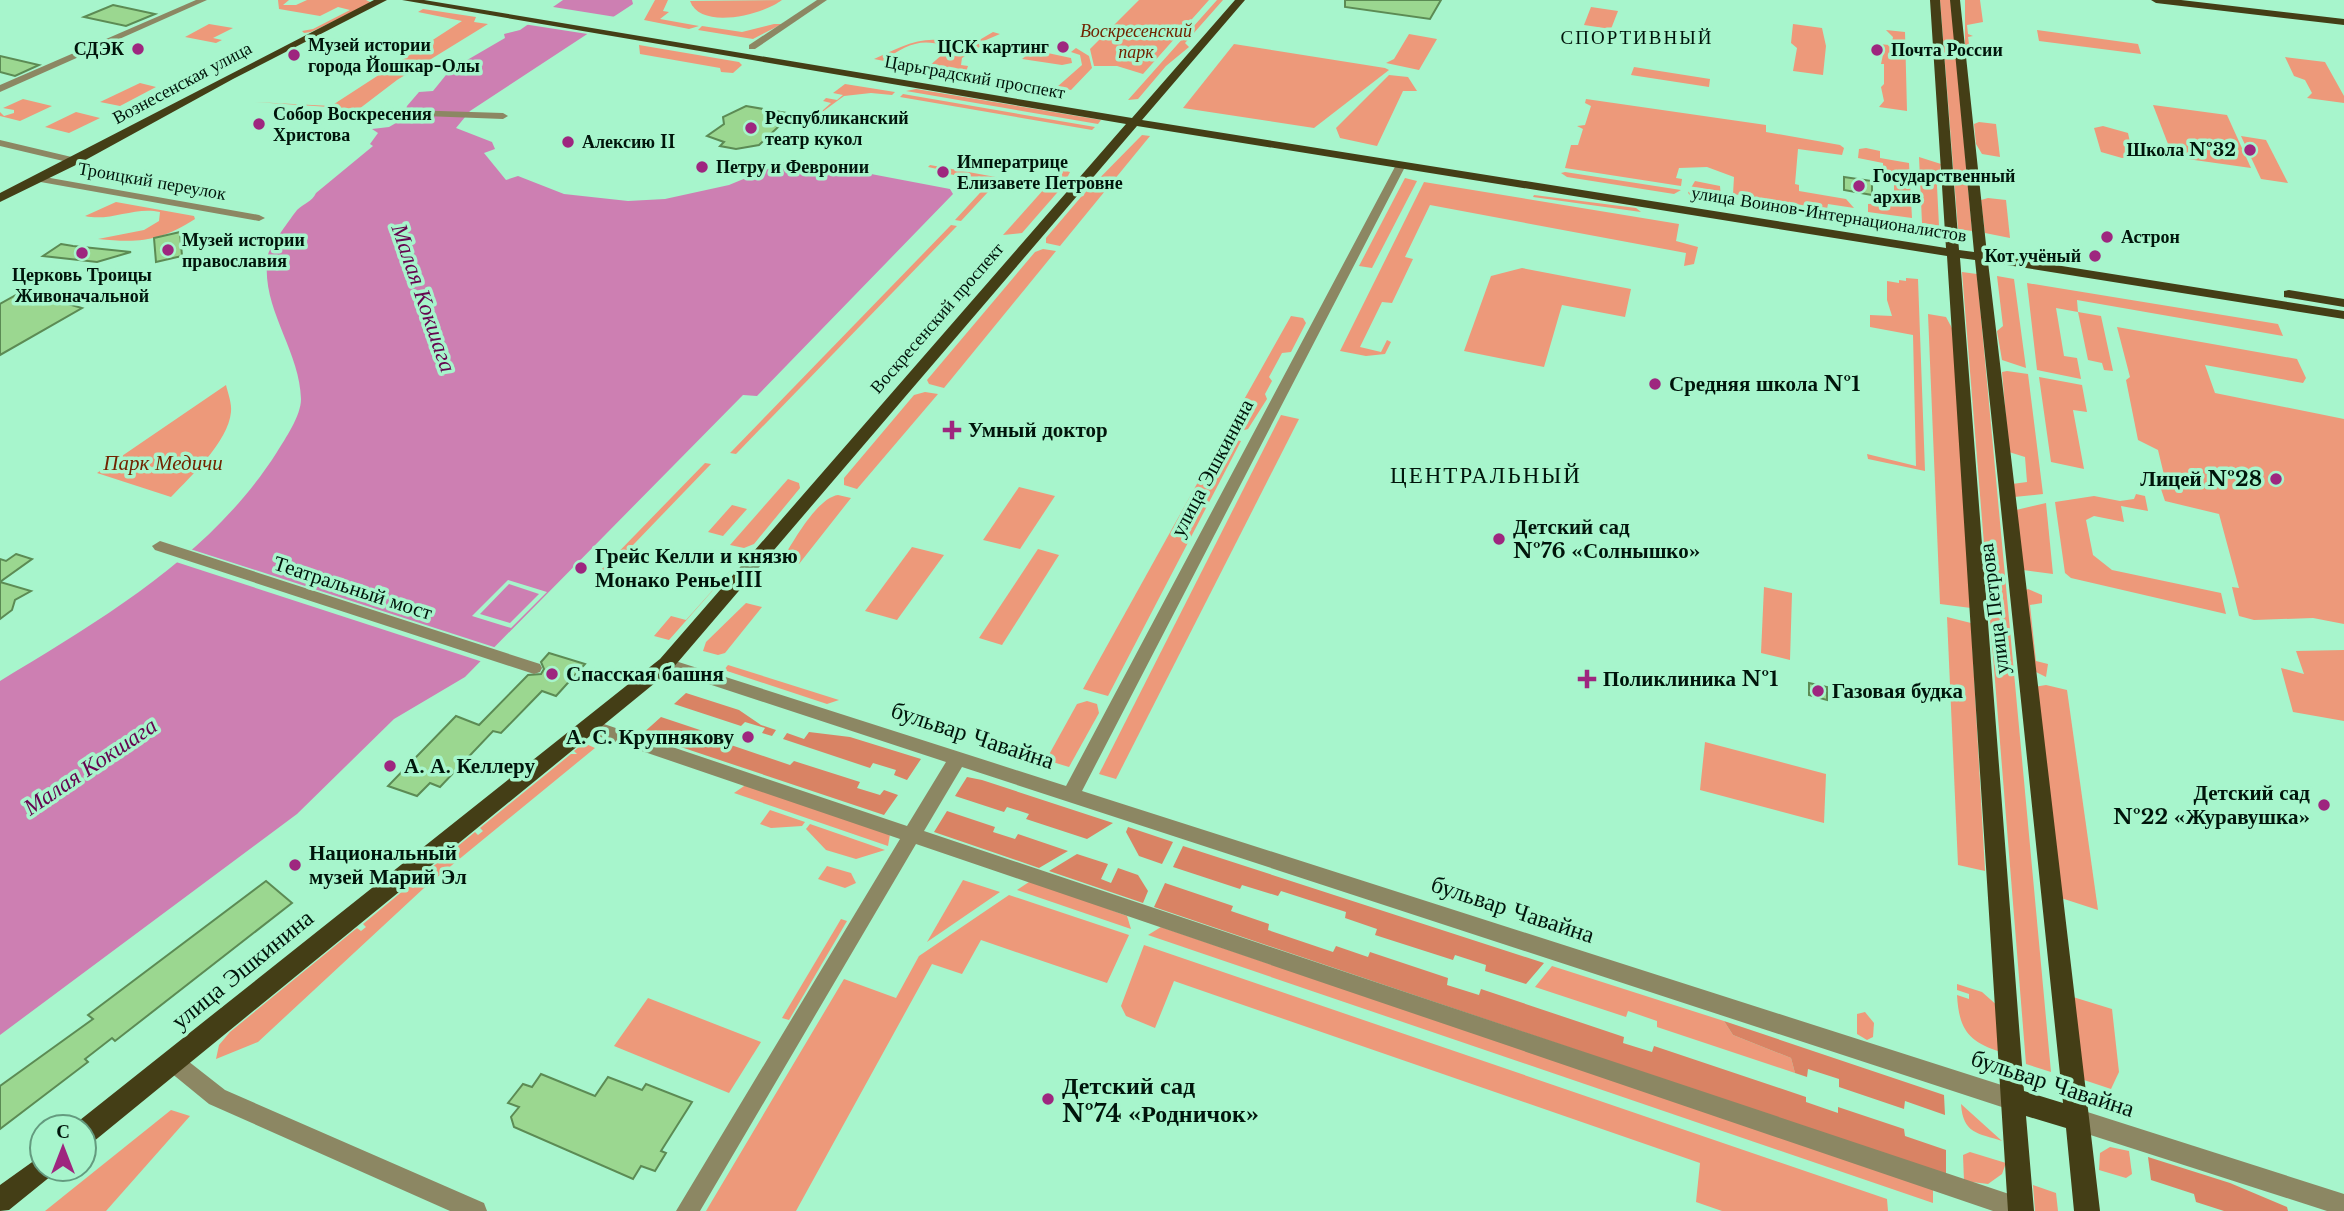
<svg xmlns="http://www.w3.org/2000/svg" width="2344" height="1211" font-family="'Libre Baskerville',serif">
  <style>
    .green { fill: #ed997a }
    .forest { fill: #d98364 }
    .water { fill: #cd7fb2 }
    .pier { fill: #a7f5cc; fill-rule: evenodd }
    .building { fill: #9bd790; stroke: #5c8b54; stroke-width: 2 }
    .lines { fill: none; stroke-linecap: round; stroke-linejoin: round }
    .minor { fill: #8c8763; fill-rule: evenodd }
    .major { fill: #443e16; fill-rule: evenodd }
    .poi-dot { fill: #9e267f; stroke: #a7f5cc; stroke-width: 2.5 }
    .labels { text-anchor: middle; dominant-baseline: central; stroke-width: 7; stroke-linejoin: round; paint-order: stroke }
    .far-park-label { font-size: 18px; font-style: italic; fill: #712400; stroke: #a7f5cc }
    .far-poi-label { font-size: 18px; font-weight: bold; fill: #00150b; stroke: #a7f5cc; text-anchor: start }
    .far-street-label { font-size: 18px; fill: #00150b; stroke: #a7f5cc }
    .far-neighbourhood-label { font-size: 19px; letter-spacing: 2px; fill: #00150b; stroke: #a7f5cc }
    .poi-label { font-size: 21px; font-weight: bold; fill: #00150b; stroke: #a7f5cc; text-anchor: start }
    .park-label { font-size: 21px; font-style: italic; fill: #712400; stroke: #a7f5cc }
    .street-label { font-size: 21px; fill: #00150b; stroke: #a7f5cc }
    .water-label { font-size: 23px; font-style: italic; fill: #65044f; stroke: #a7f5cc }
    .neighbourhood-label { font-size: 23px; letter-spacing: 2px; fill: #00150b; stroke: #a7f5cc }
    .near-street-label { font-size: 24px; fill: #00150b; stroke: #a7f5cc }
    .near-poi-label { font-size: 24px; font-weight: bold; fill: #00150b; stroke: #a7f5cc; text-anchor: start }
  </style>
  <rect width="100%" height="100%" fill="#a7f5cc"/>
  <g class="green">
    <path d="M289 0 283 5H296L307 0H366L372 3 311 32 304 33 302 31 313 29 350 10 338 7 320 16 279 9 278 0Z"/>
    <path d="M655 0H668L663 11 669 12 660 19 699 26 689 29 644 20Z"/>
    <path d="M782 0C764 14 701 31 690 1Z"/>
    <path d="M1139 0H1209L1143 74 1117 66H1094L1090 49Z"/>
    <path d="M1217 0H1223L1185 43 1189 47 1166 66 1138 99 1128 100Z"/>
    <path d="M1940 0H1951L1972 231 1958 229Z"/>
    <path d="M1965 0H1980L1983 22 1967 25 1968 34 1973 36 1968 37 1969 44 1977 47 1976 51 1965 47Z"/>
    <path d="M1591 7 1618 11 1611 29 1584 25Z"/>
    <path d="M423 9 476 17 474 22 488 24 397 80 359 109 255 102 331 106 462 21 418 12Z"/>
    <path d="M209 24 233 28 213 38 222 40 216 43 185 37Z"/>
    <path d="M774 24H782L753 39 698 30 702 26 742 32Z"/>
    <path d="M1793 24 1822 28 1826 46 1823 75 1793 71 1797 48 1791 43Z"/>
    <path d="M1886 30 1905 32 1907 111 1879 107 1884 101 1881 87 1884 84V64H1881L1884 50 1879 44 1889 45 1892 42 1893 37Z"/>
    <path d="M2037 30 2138 44 2141 54 2039 41Z"/>
    <path d="M993 32 1000 34 979 43 981 46 962 58 961 65 968 66 966 72 928 67 944 53V46C921 37 903 46 884 61L874 59C898 48 922 34 950 42 956 43 957 48 964 49Z"/>
    <path d="M1409 34 1437 39 1419 70 1386 63 1394 59Z"/>
    <path d="M1234 44 1385 68 1389 70 1314 128 1183 108Z"/>
    <path d="M639 45 739 62 742 65 733 73 721 72 720 68 640 54Z"/>
    <path d="M1076 48 1089 56 1092 68 1071 90 1057 87 1082 65 1080 55 1071 52Z"/>
    <path d="M1043 52 1071 58 1072 63 1062 65 1022 59 1027 55Z"/>
    <path d="M2285 57 2325 62 2344 96V103L2307 98 2312 93 2305 80 2294 76Z"/>
    <path d="M1634 67 1710 79 1709 87 1631 75Z"/>
    <path d="M1389 75 1408 77 1417 91H1403L1377 146 1340 138 1336 128Z"/>
    <path d="M140 83 156 87 120 106 100 102Z"/>
    <path d="M845 84 895 92 892 95 871 93 844 96 814 118 831 103 823 101 826 98 837 100 843 95 833 93Z"/>
    <path d="M916 89 1101 120 1098 124 906 91Z"/>
    <path d="M903 94 1095 127 1092 130 900 97Z"/>
    <path d="M23 99 52 106 20 121 0 116V112L4 116 14 113V110L3 108Z"/>
    <path d="M1586 99 1766 125V132L1840 145 1844 148 1842 155 1798 149 1795 184 1799 185V191L1846 199 1854 208 1828 204 1827 209 1733 194 1734 177 1707 167 1679 168 1676 178 1682 179 1681 186 1565 168 1571 145H1578L1583 129 1577 126 1585 125 1591 106 1585 103Z"/>
    <path d="M2153 105 2227 115 2251 168 2173 157Z"/>
    <path d="M76 112 100 118 69 133 45 127Z"/>
    <path d="M1979 122 1996 124 2000 157 1982 154 1976 144 1974 124Z"/>
    <path d="M2103 126 2128 133 2133 156 2122 158 2101 152 2094 128Z"/>
    <path d="M1142 135 1150 136 1060 246 1046 243V238L1081 197Z"/>
    <path d="M2241 136 2266 140 2288 183 2261 179Z"/>
    <path d="M1866 148 1880 151V158L1909 163 1912 218 1868 212V204L1884 203 1885 194 1894 195V174L1883 172V163L1858 158 1859 149Z"/>
    <path d="M1919 157 1941 164 1937 186 1939 226 1922 223Z"/>
    <path d="M930 165 1001 178 961 221 955 220 990 182 949 174 951 172 928 167Z"/>
    <path d="M1061 170 1070 172 1063 186 1022 233 1003 235Z"/>
    <path d="M1565 172 1681 190 1674 194 1567 177 1561 173Z"/>
    <path d="M1405 178 1417 181 1372 268 1359 266Z"/>
    <path d="M1695 181 1720 186 1721 198 1692 197 1688 193Z"/>
    <path d="M1424 182 1679 224 1676 241 1698 247 1694 264 1684 266 1686 253 1430 205 1405 257 1413 259 1392 303 1382 302 1360 347 1381 352 1387 340 1391 342 1385 354 1366 356 1340 351Z"/>
    <path d="M1534 195 1636 208 1641 212 1533 197Z"/>
    <path d="M1988 198 2006 200 2010 238 1985 233 1981 200Z"/>
    <path d="M116 202 194 216 195 219C159 242 138 243 98 239L144 230 159 221 160 212C135 206 110 222 85 216Z"/>
    <path d="M951 225 957 226 736 454 730 453Z"/>
    <path d="M1043 249 1056 251 944 388 929 384 927 380 1035 252Z"/>
    <path d="M1522 268 1631 289 1625 317 1562 305 1544 367 1464 351 1491 276Z"/>
    <path d="M1962 272 1977 274 2051 1072 2026 1064Z"/>
    <path d="M1997 276 2014 279 2026 368 2002 360 1997 331 2003 326Z"/>
    <path d="M1906 278 1918 279 1925 471 1868 459 1867 454 1916 466 1913 335 1870 327V315L1892 316 1887 300V281L1899 283V280L1906 281Z"/>
    <path d="M2027 283 2278 324 2283 336 2077 300 2078 312 2101 316 2113 371 2104 370 2102 363 2088 360 2078 312 2056 308 2064 356 2077 358 2081 379 2037 370Z"/>
    <path d="M1928 314 1946 317 1953 330 1971 608 1940 604Z"/>
    <path d="M1291 316 1303 318 1306 323 1291 352 1282 353 1269 377 1272 381 1265 394 1267 399 1248 429 1241 431 1228 428Z"/>
    <path d="M2117 327 2297 359 2306 378 2303 383 2205 365 2215 393 2344 419V624L2313 618 2254 620 2239 616 2232 587 2239 588 2219 514 2165 501 2160 486 2166 483 2158 450 2138 440 2126 380 2130 377Z"/>
    <path d="M2007 371 2028 374 2043 494 2014 497 2012 484 2027 482 2025 457 2009 452 2002 372Z"/>
    <path d="M2039 377 2082 385 2087 412 2073 410 2084 469 2051 462Z"/>
    <path d="M226 385C228 393 232 404 231 412 228 442 191 476 171 497L97 473Z"/>
    <path d="M925 392 938 394 857 489 844 485V478L914 395Z"/>
    <path d="M1281 415 1299 419 1116 779 1099 774Z"/>
    <path d="M1223 437 1241 441 1108 696 1083 689Z"/>
    <path d="M705 463 711 464 608 571 602 569Z"/>
    <path d="M788 479 799 483 800 488 754 544 744 548 730 545Z"/>
    <path d="M1019 487 1055 496 1020 549 983 540Z"/>
    <path d="M2136 494 2145 496 2148 511 2121 506 2124 522 2094 516 2086 520 2093 555 2112 570 2221 593 2226 614 2071 578 2065 573 2055 502 2094 496 2120 501 2134 499Z"/>
    <path d="M838 495 851 498 799 564 782 560C793 542 817 498 838 495Z"/>
    <path d="M2046 503 2053 574 2023 570 2016 510Z"/>
    <path d="M732 505 747 509 723 536 708 532Z"/>
    <path d="M912 547 944 555 897 620 865 611Z"/>
    <path d="M1038 549 1059 555 1002 645 979 638Z"/>
    <path d="M736 564 669 640 654 636 671 616 686 620Z"/>
    <path d="M1764 587 1792 593 1790 660 1761 653Z"/>
    <path d="M2028 589 2042 595V603L2030 605 2036 661 2048 664 2046 677 2032 670 2024 591Z"/>
    <path d="M746 603 762 607 725 653 718 655 703 651 706 642Z"/>
    <path d="M1947 617 1971 623 1985 871 1958 865Z"/>
    <path d="M2344 650V721L2293 712 2281 668 2304 674 2296 651Z"/>
    <path d="M728 665 839 700 827 704 724 670Z"/>
    <path d="M2046 685 2067 690 2098 910 2061 898 2034 687Z"/>
    <path d="M1087 701 1097 704 1099 713 1069 767 1046 760 1077 704Z"/>
    <path d="M1705 742 1826 774 1824 823 1700 790Z"/>
    <path d="M584 743 595 748 424 888 258 1042 216 1059 219 1045 230 1032 357 928 361 931 366 927 363 924 410 885 413 888 417 885 414 882 475 832 478 835 483 831 480 828 571 754H577L574 751Z"/>
    <path d="M747 784 890 834 888 846 734 793Z"/>
    <path d="M770 810 805 822 802 826 771 828 760 824Z"/>
    <path d="M810 824 885 850 856 859 826 850 806 829Z"/>
    <path d="M827 866 851 873 856 883 845 888 818 879Z"/>
    <path d="M963 880 1000 892 927 942Z"/>
    <path d="M1032 880 1127 916 1131 929 1017 890Z"/>
    <path d="M1009 895 1129 935 1107 983 981 940 962 974 932 964 796 1211H706L844 979 896 998 919 956Z"/>
    <path d="M841 919 847 921 789 1020 782 1018Z"/>
    <path d="M1161 927 1933 1189V1203L1148 935Z"/>
    <path d="M1144 945 1887 1199 1888 1211H1722L1696 1202 1700 1163 1174 981 1155 1028 1126 1016 1121 1006Z"/>
    <path d="M1552 966 1724 1021 1733 1035 1791 1058 1795 1073 1657 1027V1021L1628 1011 1626 1017 1535 987Z"/>
    <path d="M1957 984 1982 992 1999 1007 2001 1052C1968 1042 1959 1029 1957 995L1969 999V994L1957 990Z"/>
    <path d="M2073 997 2112 1009 2119 1072 2111 1089 2081 1079Z"/>
    <path d="M648 998 761 1042 729 1093 614 1046Z"/>
    <path d="M1865 1012 1874 1023 1873 1037 1867 1040 1857 1034V1014Z"/>
    <path d="M1961 1104 2002 1141C1978 1133 1963 1134 1961 1104Z"/>
    <path d="M171 1110 190 1116 106 1211H45Z"/>
    <path d="M2110 1147 2129 1151 2132 1174 2126 1178 2099 1170 2100 1153Z"/>
    <path d="M1970 1152 2006 1163 2002 1174 1988 1184 1964 1181 1963 1155Z"/>
    <path d="M2033 1185 2056 1193 2058 1211H2035Z"/>
  </g>
  <g class="forest">
    <path d="M686 693 739 710 761 725 776 730 772 736 762 733 765 728 745 722 741 726 674 704Z"/>
    <path d="M661 717 730 740 728 744 790 765 794 761 860 782 857 788 880 795 884 790 898 795 884 815 642 734Z"/>
    <path d="M809 732 850 737 921 759 907 780 894 775 896 770 873 763 870 768 783 739 787 733 804 739Z"/>
    <path d="M967 777 982 780 1113 823 1087 839 1026 819 1029 814 1007 807 1004 812 955 796Z"/>
    <path d="M947 811 995 827 993 832 1015 839 1018 834 1068 851 1039 868 934 832Z"/>
    <path d="M1128 827 1173 842 1162 864 1139 856 1126 832Z"/>
    <path d="M1183 846 1544 963 1526 984 1485 971 1486 965 1455 955 1453 960 1375 935 1377 929 1345 918 1346 912 1281 891 1278 896 1242 885 1240 889 1173 867Z"/>
    <path d="M1077 854 1108 864 1101 879 1111 883 1118 868 1138 875 1148 891 1143 903 1049 871Z"/>
    <path d="M1165 883 1233 906 1231 911 1269 924 1268 930 1333 952 1336 946 1368 957 1370 952 1448 978 1447 985 1479 995 1481 989 1624 1037 1623 1043 1652 1052 1654 1046 1806 1097V1102L1838 1113V1107L1904 1129 1905 1136 1946 1150V1175L1154 907Z"/>
    <path d="M1724 1021 1944 1095 1945 1115 1905 1101 1904 1109 1839 1087V1079L1808 1069 1807 1077 1795 1073 1791 1058 1733 1035Z"/>
    <path d="M2148 1157 2230 1183 2287 1207 2288 1211H2224L2196 1202 2194 1194 2151 1180Z"/>
  </g>
  <path class="water" d="M563 0H632L633 4 470 111 456 128 492 142 495 149 484 153 506 180 518 176 564 194 628 201 665 199 729 185 792 159 950 189 953 194 757 396 743 395 465 677 394 719 297 814 0 1035V681C102 619 211 556 277 452 285 439 301 416 301 399 300 349 259 306 268 255 270 246 291 218 297 210 304 203 312 202 316 193L373 146 370 144 378 133 372 129 389 127 403 119 407 106 419 92 433 91 450 70 505 38 504 34 520 30Z"/>
  <g class="pier">
    <path d="M547 6 622 18 594 35 523 24Z"/>
    <path d="M187 548 497 648 483 662 173 561Z"/>
    <path d="M508 580 547 592 511 628 472 616ZM509 584 539 594 510 623 480 614Z"/>
  </g>
  <g class="building">
    <path d="M1345 0H1441L1430 19 1345 7Z"/>
    <path d="M113 5 155 14 126 26 84 17Z"/>
    <path d="M0 56 39 65 15 76 0 72Z"/>
    <path d="M746 106 792 114 759 145 736 149 720 146 724 142 707 136 724 124 723 117Z"/>
    <path d="M1844 177 1872 181V195L1844 190Z"/>
    <path d="M180 232 182 256 156 262 154 238Z"/>
    <path d="M61 244 73 246 131 252 97 262 43 256Z"/>
    <path d="M23 291 82 308 0 355V304Z"/>
    <path d="M16 554 32 559 0 582 31 591 15 600 12 610 0 619V559L6 561Z"/>
    <path d="M549 653 585 664 556 696 542 691 501 733 493 731 440 787 430 783 417 796 388 786 456 716 479 725 528 675 541 674 544 669 541 662Z"/>
    <path d="M1809 683 1827 687V700L1809 695Z"/>
    <path d="M266 881 292 903 115 1041 112 1038 85 1059 88 1062 0 1129V1086L93 1019 88 1015Z"/>
    <path d="M541 1074 595 1096 608 1077 642 1090 646 1084 692 1102 661 1151 666 1153 655 1171 641 1166 633 1179 514 1127 511 1117 519 1107 508 1103 523 1084 532 1087Z"/>
  </g>
  <g class="lines">
    <g class="minor">
      <path d="M196 0H207L0 92V85Z"/>
      <path d="M817 0H827L755 49H749V45Z"/>
      <path d="M376 109 503 113 508 116 503 119 372 114V110Z"/>
      <path d="M0 140 80 159 81 161 76 164 0 146Z"/>
      <path d="M1397 163 1406 165 1082 791 2014 1089 2022 1093 2025 1100 2022 1107 2014 1111 962 767 924 831 2021 1198 2029 1201 2032 1211H1993L916 844 700 1211H676L900 839 583 731 580 726 583 721 589 719 907 826 946 762 660 668 658 664 660 660 666 658 1066 786Z"/>
      <path d="M39 176 259 215 265 218 259 221 35 181V177Z"/>
      <path d="M160 541 540 664 542 668 540 672 534 674 155 550 152 546Z"/>
      <path d="M172 1051 179 1054 225 1090 484 1203 487 1211H450L209 1104 165 1068 161 1061 165 1054Z"/>
      <path d="M2078 1109 2344 1194V1211H2327L2078 1131 2070 1128 2067 1120 2070 1112Z"/>
    </g>
    <g class="major">
      <path d="M374 0H387L233 79 80 163 0 202V193Z"/>
      <path d="M402 0H424L1132 118 1235 0H1245L1142 120 1946 248 1930 0H1940L1959 250 1974 252 1950 0H1960L1987 254 2344 311V319L1988 262 2100 1211H2074L2066 1128 2026 1116 2034 1211H2008L1947 256 1137 126 672 669 93 1142 84 1145V1127H74L75 1124 660 659 1126 124ZM1960 258 1975 260 2063 1103 2024 1091Z"/>
      <path d="M2151 0H2181L2344 19V25L2156 3Z"/>
      <path d="M2289 290 2344 299V307L2284 297V291Z"/>
      <path d="M42 1155V1169H54L51 1176 9 1210 0 1211V1185Z"/>
    </g>
  </g>
  <g class="poi-dot">
    <circle cx="1063" cy="47" r="7"/>
    <circle cx="138" cy="49" r="7"/>
    <circle cx="1877" cy="50" r="7"/>
    <circle cx="294" cy="55" r="7"/>
    <circle cx="259" cy="124" r="7"/>
    <circle cx="751" cy="128" r="7"/>
    <circle cx="568" cy="142" r="7"/>
    <circle cx="2250" cy="150" r="7"/>
    <circle cx="702" cy="167" r="7"/>
    <circle cx="943" cy="172" r="7"/>
    <circle cx="1859" cy="186" r="7"/>
    <circle cx="2107" cy="237" r="7"/>
    <circle cx="168" cy="250" r="7"/>
    <circle cx="82" cy="253" r="7"/>
    <circle cx="2095" cy="256" r="7"/>
    <circle cx="1655" cy="384" r="7"/>
    <path d="M948.5 419.5h7v7h7v7h-7v7h-7v-7h-7v-7h7z"/>
    <circle cx="2276" cy="479" r="7"/>
    <circle cx="1499" cy="539" r="7"/>
    <circle cx="581" cy="568" r="7"/>
    <circle cx="552" cy="674" r="7"/>
    <path d="M1583.5 668.5h7v7h7v7h-7v7h-7v-7h-7v-7h7z"/>
    <circle cx="1818" cy="691" r="7"/>
    <circle cx="748" cy="737" r="7"/>
    <circle cx="390" cy="766" r="7"/>
    <circle cx="2324" cy="805" r="7"/>
    <circle cx="295" cy="865" r="7"/>
    <circle cx="1048" cy="1099" r="7"/>
  </g>
  <g class="labels">
    <g class="far-park-label">
      <text x="1136" y="31">Воскресенский<tspan x="1136" dy="21">парк</tspan></text>
    </g>
    <g class="far-poi-label">
      <text x="308" y="45">Музей истории<tspan x="308" dy="21">города Йошкар-Олы</tspan></text>
      <text x="1049" y="47" text-anchor="end">ЦСК картинг</text>
      <text x="124" y="49" text-anchor="end">СДЭК</text>
      <text x="1891" y="50">Почта России</text>
      <text x="273" y="114">Собор Воскресения<tspan x="273" dy="21">Христова</tspan></text>
      <text x="765" y="118">Республиканский<tspan x="765" dy="21">театр кукол</tspan></text>
      <text x="582" y="142">Алексию II</text>
      <text x="2236" y="150" text-anchor="end">Школа №32</text>
      <text x="957" y="162">Императрице<tspan x="957" dy="21">Елизавете Петровне</tspan></text>
      <text x="716" y="167">Петру и Февронии</text>
      <text x="1873" y="176">Государственный<tspan x="1873" dy="21">архив</tspan></text>
      <text x="2121" y="237">Астрон</text>
      <text x="182" y="240">Музей истории<tspan x="182" dy="21">православия</tspan></text>
      <text x="2081" y="256" text-anchor="end">Кот учёный</text>
      <text x="82" y="275" text-anchor="middle">Церковь Троицы<tspan x="82" dy="21">Живоначальной</tspan></text>
    </g>
    <g class="far-street-label">
      <text transform="translate(975 77) rotate(10)">Царьградский проспект</text>
      <text transform="translate(182 83) rotate(-28)">Вознесенская улица</text>
      <text transform="translate(152 181) rotate(10)">Троицкий переулок</text>
      <text transform="translate(1829 214) rotate(9)">улица Воинов-Интернационалистов</text>
      <text transform="translate(937 318) rotate(-49)">Воскресенский проспект</text>
    </g>
    <g class="far-neighbourhood-label">
      <text x="1637" y="37">СПОРТИВНЫЙ</text>
    </g>
    <g class="poi-label">
      <text x="1669" y="384">Средняя школа №1</text>
      <text x="968" y="430">Умный доктор</text>
      <text x="2262" y="479" text-anchor="end">Лицей №28</text>
      <text x="1513" y="527">Детский сад<tspan x="1513" dy="24">№76 «Солнышко»</tspan></text>
      <text x="595" y="556">Грейс Келли и князю<tspan x="595" dy="24">Монако Ренье III</tspan></text>
      <text x="566" y="674">Спасская башня</text>
      <text x="1603" y="679">Поликлиника №1</text>
      <text x="1832" y="691">Газовая будка</text>
      <text x="734" y="737" text-anchor="end">А. С. Крупнякову</text>
      <text x="404" y="766">А. А. Келлеру</text>
      <text x="2310" y="793" text-anchor="end">Детский сад<tspan x="2310" dy="24">№22 «Журавушка»</tspan></text>
      <text x="309" y="853">Национальный<tspan x="309" dy="24">музей Марий Эл</tspan></text>
    </g>
    <g class="park-label">
      <text x="163" y="463">Парк Медичи</text>
    </g>
    <g class="street-label">
      <text transform="translate(1212 468) rotate(-62)">улица Эшкинина</text>
      <text transform="translate(353 588) rotate(18)">Театральный мост</text>
      <text transform="translate(1994 609) rotate(-97)">улица Петрова</text>
    </g>
    <g class="water-label">
      <text transform="translate(424 298) rotate(71)">Малая Кокшага</text>
      <text transform="translate(90 766) rotate(-34)">Малая Кокшага</text>
    </g>
    <g class="neighbourhood-label">
      <text x="1486" y="475">ЦЕНТРАЛЬНЫЙ</text>
    </g>
    <g class="near-street-label">
      <text transform="translate(973 735) rotate(18)">бульвар Чавайна</text>
      <text transform="translate(1513 909) rotate(18)">бульвар Чавайна</text>
      <text transform="translate(242 969) rotate(-39)">улица Эшкинина</text>
      <text transform="translate(2053 1083) rotate(18)">бульвар Чавайна</text>
    </g>
    <g class="near-poi-label">
      <text x="1062" y="1085">Детский сад<tspan x="1062" dy="28">№74 «Родничок»</tspan></text>
    </g>
  </g>
  <g transform="translate(63 1148)"><circle r="33" fill="#a7f5cc" stroke="#649b7f" stroke-width="2"/>
  <path d="M0-5L12 26L0 18L-12 26Z" fill="#9e267f"/>
  <text y="-10" font-size="19" font-weight="bold" text-anchor="middle" fill="#00150b">С</text>
  </g>
</svg>
